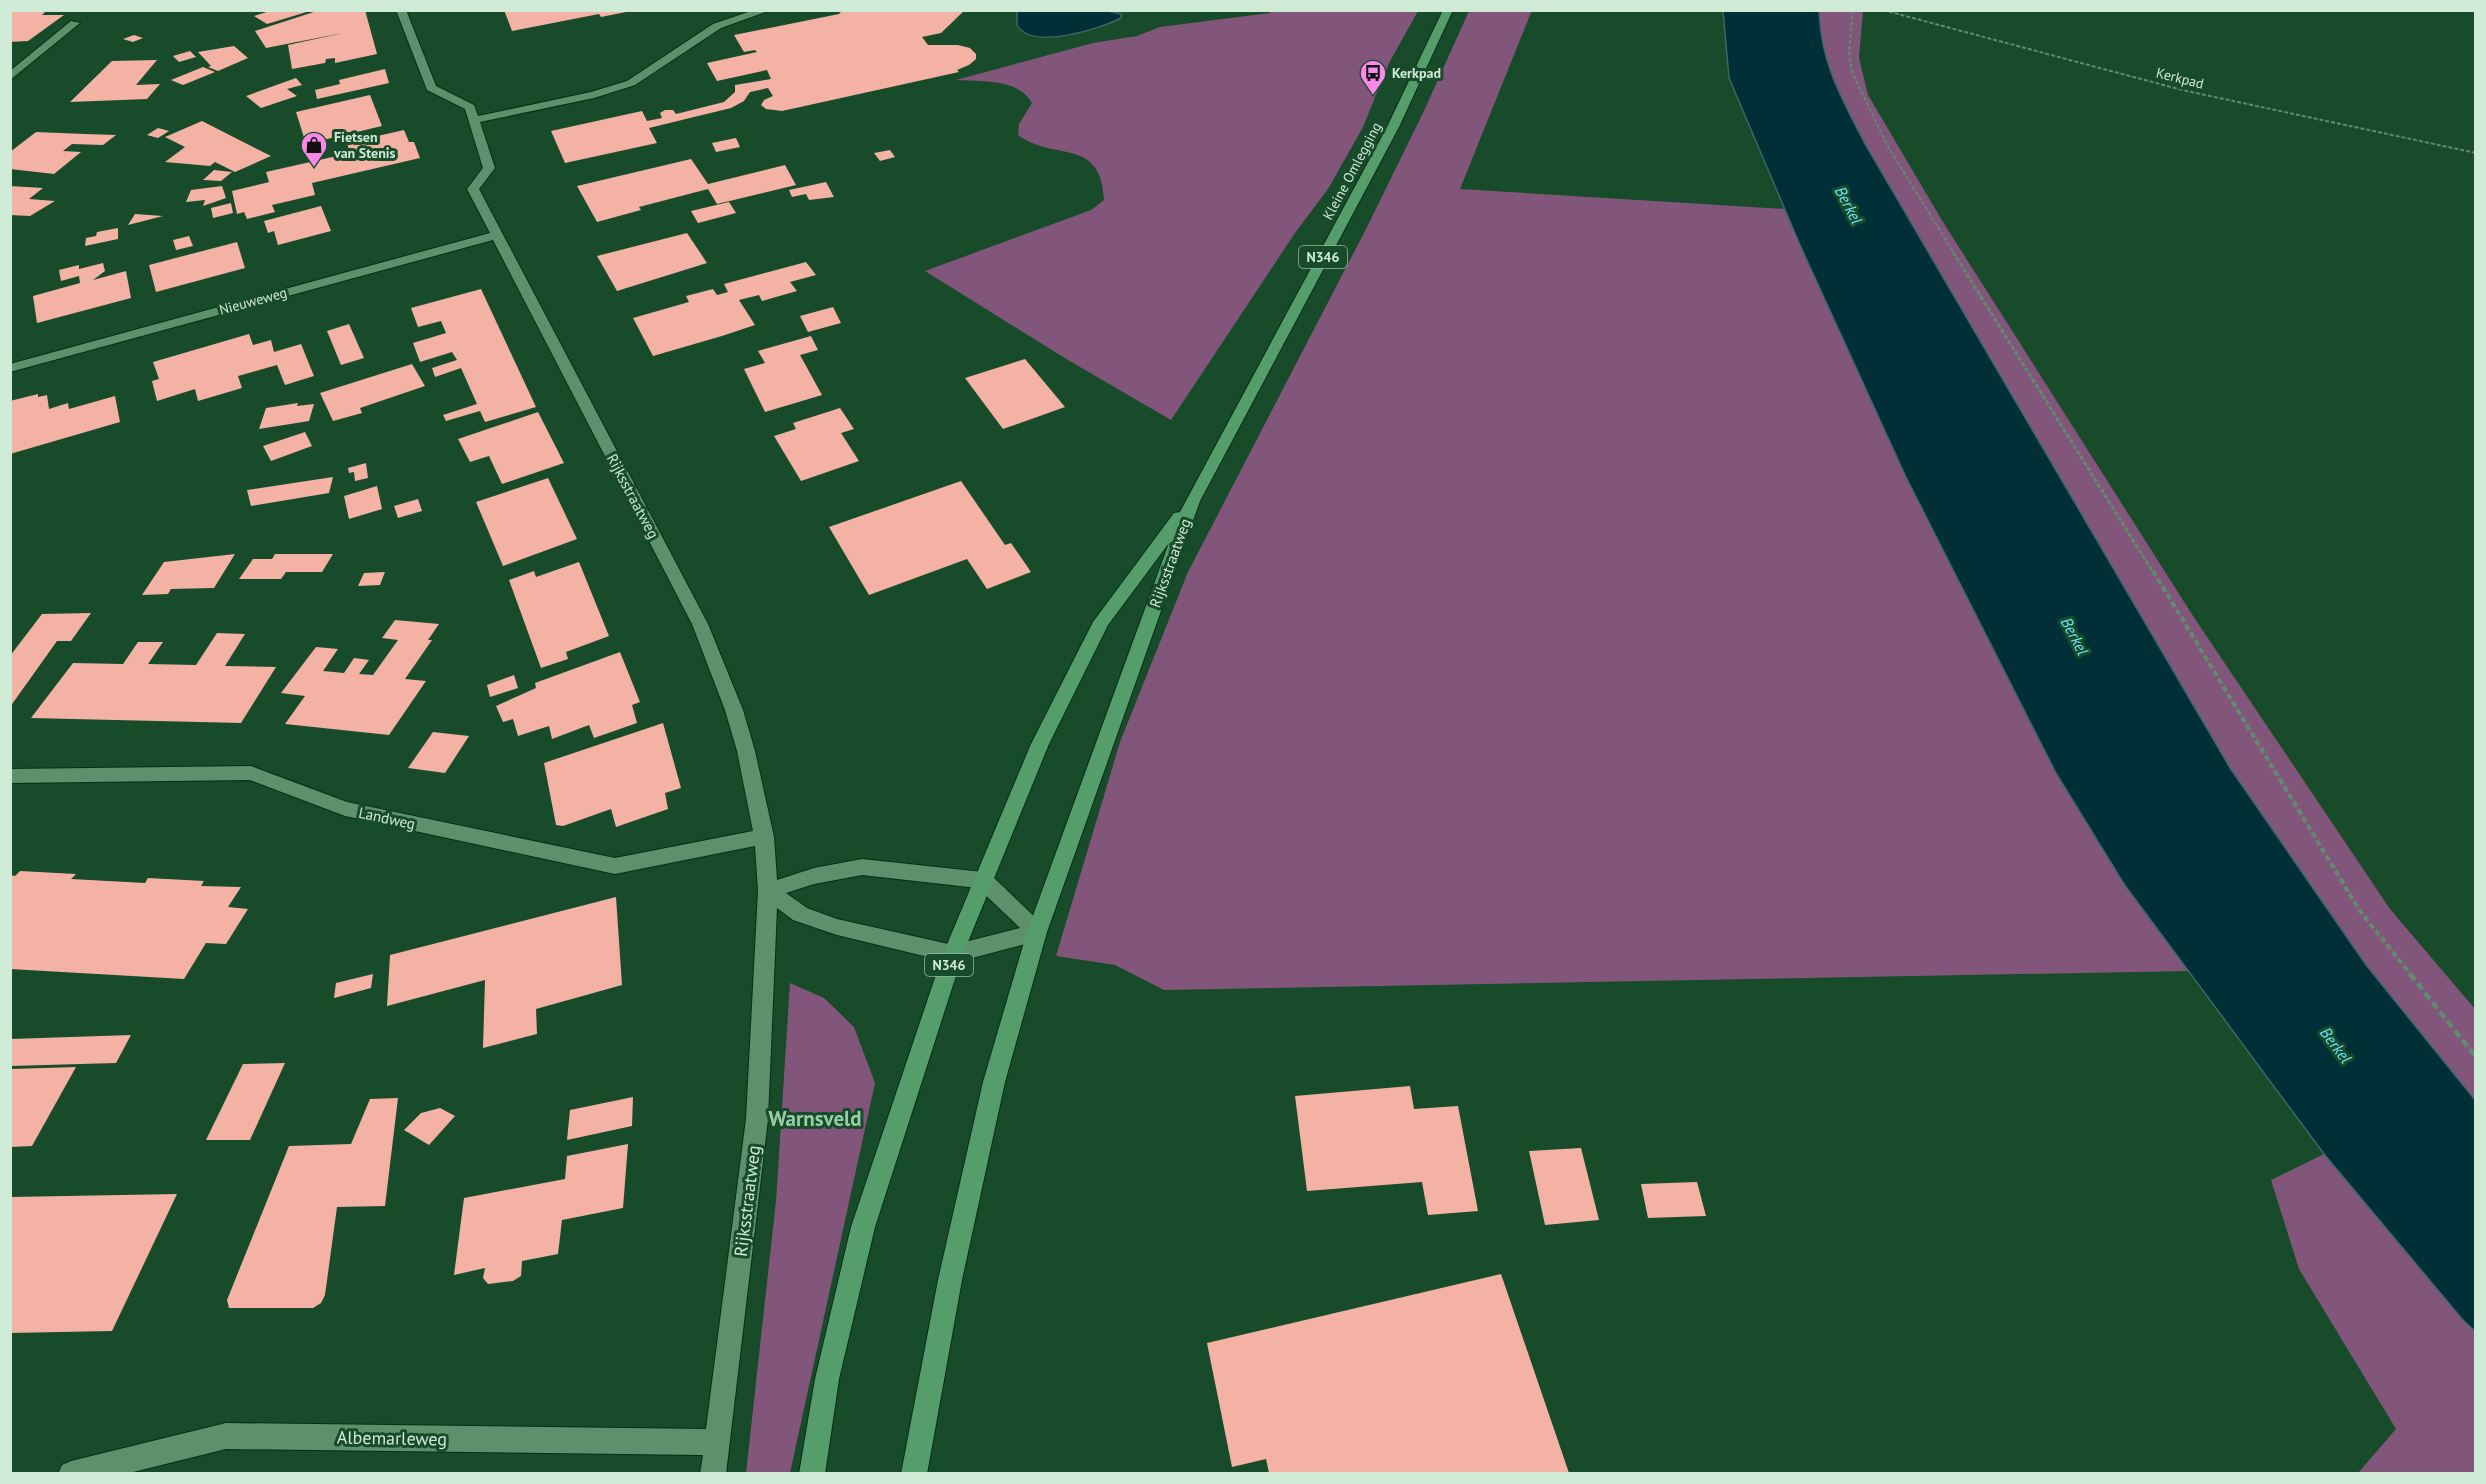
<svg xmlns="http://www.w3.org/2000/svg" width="2486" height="1484" font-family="'PT Sans',sans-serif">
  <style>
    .green { fill: #82557b }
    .water { fill: #002f37; stroke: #3e6766; stroke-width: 1.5 }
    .building { fill: #f3b2a4 }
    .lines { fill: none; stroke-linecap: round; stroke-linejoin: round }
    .street-casing { stroke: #062f16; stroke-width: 2 }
    .primary-casing { stroke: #062f16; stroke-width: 2 }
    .path-far3 { stroke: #618b6f; stroke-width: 2; stroke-dasharray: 4 2; stroke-linecap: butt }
    .path-far2 { stroke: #618b6f; stroke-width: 3; stroke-dasharray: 4.5 2; stroke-linecap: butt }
    .path-far1 { stroke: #618b6f; stroke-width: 4; stroke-dasharray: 6 3; stroke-linecap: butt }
    .path { stroke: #618b6f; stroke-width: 4.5; stroke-dasharray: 8 4; stroke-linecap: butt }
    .street { fill: #5d916c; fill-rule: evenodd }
    .primary { fill: #569d6c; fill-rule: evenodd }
    .labels { text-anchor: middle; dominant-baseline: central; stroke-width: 6; stroke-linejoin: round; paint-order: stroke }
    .far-poi-label { font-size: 14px; font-weight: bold; fill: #cfead5; stroke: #174b2a; text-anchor: start }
    .far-street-label { font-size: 14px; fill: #cfead5; stroke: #174b2a }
    .shield { fill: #174b2a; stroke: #98baa2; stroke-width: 1.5 }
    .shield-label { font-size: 14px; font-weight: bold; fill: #cfead5 }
    .street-label { font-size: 15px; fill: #cfead5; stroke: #174b2a }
    .water-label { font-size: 16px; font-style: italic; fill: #6be3fa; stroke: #174b2a }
    .near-street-label { font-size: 18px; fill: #cfead5; stroke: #174b2a }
    .near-quarter-label { font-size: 21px; font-weight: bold; fill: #98cea6; stroke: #174b2a }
  </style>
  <rect width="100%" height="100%" fill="#174b2a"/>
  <g class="green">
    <path d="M1532 10 1460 189 1785 209 1906 477 2056 773 2124 884 2188 971 1164 990 1115 965 1056 956 1120 742 1188 572 1366 229 1423 113 1469 11Z"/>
    <path d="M1271 11H1418L1389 63 1363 127 1328 189 1295 233 1171 420 1068 360 925 271 1091 210 1104 200C1101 136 1054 162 1018 135L1019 124 1032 103C1018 78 982 82 956 80L1093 43 1137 36 1160 27 1270 13Z"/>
    <path d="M1819 11H1863L1859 58 1868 95 1943 222 2195 619 2390 909 2475 1009V1100L2366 965 2230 768 1865 144C1841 97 1821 64 1819 11Z"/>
    <path d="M790 983 824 998 854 1027 875 1083 790 1473H746L776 1201Z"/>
    <path d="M2324 1154 2463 1320 2475 1331V1473H2358L2396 1429 2299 1269 2271 1180Z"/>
  </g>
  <g class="water">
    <path d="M1108 11 1121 14V18C1100 29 1031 51 1017 25V11Z"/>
    <path d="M1723 11H1819C1821 64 1841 97 1865 144L2230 768 2366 965 2475 1100V1331L2463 1320 2324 1154 2124 884 2056 773 1906 477 1800 245 1729 78Z"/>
  </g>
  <g class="building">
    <path d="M10 10H47L42 15H64L28 41 10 42Z"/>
    <path d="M273 10H310V11L267 24 254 16Z"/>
    <path d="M320 10H365L377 54 335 63V58L326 59 325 63 292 69 288 45 343 33 266 48 255 31Z"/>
    <path d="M504 10H626V12L601 17 599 14 512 31Z"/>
    <path d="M843 10H965L941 33 922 37 928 45H958L970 48 976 54V59L969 65 957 70 959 72 782 111 766 109 761 105 764 100 773 96 768 88 750 92 744 101 731 108 649 128 657 143 565 163 551 131 642 111 647 121 662 118 660 113 665 110H673L676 114 724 102 735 92V85L771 79 767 70 717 81 707 63 757 52 755 50 744 52 734 35 839 14Z"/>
    <path d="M134 35 143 38 133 42 123 39Z"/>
    <path d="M234 46 248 58 218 71 208 67 211 66 198 52Z"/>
    <path d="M190 51 196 57 179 62 173 56Z"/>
    <path d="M157 60 136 85 160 84 147 99 70 102 112 61Z"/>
    <path d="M203 67 215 72 183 85 171 80Z"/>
    <path d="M385 69 389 83 317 99 315 90 340 84 339 80Z"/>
    <path d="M296 78 302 85 287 89 297 96 261 108 246 96Z"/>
    <path d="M370 95 382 126 306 144 296 112Z"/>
    <path d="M202 121 259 150 271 156 235 172 215 162 210 166 165 162 185 147 165 137Z"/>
    <path d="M158 128 169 131 158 138 147 135Z"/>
    <path d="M404 130 409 142H414L420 158 312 183 315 195 272 205 275 212 247 219 244 212 237 214 232 191 269 182 266 172 350 153 347 143Z"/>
    <path d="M36 132 85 134 116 135 103 145 72 144 63 151 81 152 54 174 10 169V152Z"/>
    <path d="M736 138 740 147 716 152 712 143Z"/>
    <path d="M890 150 895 157 880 161 874 153Z"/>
    <path d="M691 159 708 184 785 165 796 185 717 204 708 189 639 207 641 210 597 222 577 186Z"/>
    <path d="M214 170 232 172 221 181 203 180Z"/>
    <path d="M826 182 834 197 809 200 806 194 792 197 789 190Z"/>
    <path d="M10 186 43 188 29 199 55 201 30 216 10 215Z"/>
    <path d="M222 186 226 198 203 206 205 200 186 202 191 190Z"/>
    <path d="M729 202 736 213 698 223 691 211Z"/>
    <path d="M231 203 233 213 213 218 211 208Z"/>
    <path d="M321 206 331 231 278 245 274 231 268 233 264 221Z"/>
    <path d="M135 214 163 216 128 225Z"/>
    <path d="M118 228V239L85 246 86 238 96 236 97 232Z"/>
    <path d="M687 233 707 263 617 291 597 256Z"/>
    <path d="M189 236 193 246 176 250 173 240Z"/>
    <path d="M237 242 245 268 156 292 149 265Z"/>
    <path d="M806 262 816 275 790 282 797 291 762 301 759 295 739 300 755 325 722 336 653 356 633 318 689 302 686 296 713 289 717 295 728 292 724 284Z"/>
    <path d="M103 263 105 271 93 280 126 271 131 298 37 323 33 296 80 283 79 276 61 281 59 270 79 265V269Z"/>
    <path d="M481 289 536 407 485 422 480 411 446 421 443 415 477 404 461 368 435 377 432 368 457 360 452 352 420 362 413 343 446 333 441 321 418 327 411 308Z"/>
    <path d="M833 307 841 323 808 332 800 316Z"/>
    <path d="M349 324 364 358 341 365 327 331Z"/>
    <path d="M249 334 253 345 271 340 274 352 301 344 314 376 285 385 277 365 238 376 242 388 198 401 195 389 157 401 152 381 159 379 153 362Z"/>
    <path d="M811 336 818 350 800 355 822 395 765 412 744 369 765 363 758 351Z"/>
    <path d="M1025 359 1065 407 1003 429 965 378Z"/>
    <path d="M412 364 425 386 360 408 362 413 333 421 320 393Z"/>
    <path d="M38 394V397L47 395 49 409 68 403 69 409 115 396 120 422 10 454V401Z"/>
    <path d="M298 403 297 406 314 404 309 421 259 429 266 408Z"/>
    <path d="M840 408 854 429 841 433 859 461 801 481 774 436 796 429 793 423Z"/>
    <path d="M538 412 564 463 502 484 489 456 470 462 458 439Z"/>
    <path d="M305 432 312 446 271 461 263 446Z"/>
    <path d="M366 463 368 478 355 481 354 472 349 473 348 468Z"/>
    <path d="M333 477 329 493 251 506 247 490Z"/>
    <path d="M548 478 577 539 503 566 476 502Z"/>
    <path d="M961 481 1005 545 1011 543 1031 572 987 589 967 559 869 595 829 527Z"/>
    <path d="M377 486 382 509 349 519 344 496Z"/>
    <path d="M418 499 422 511 398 518 394 506Z"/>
    <path d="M235 554 214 588 171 589 168 594 142 595 164 562Z"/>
    <path d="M275 554H333L322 572H286L281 579H239L253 559H272Z"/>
    <path d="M579 562 609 636 566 652 568 659 541 668 509 580 534 571 536 577Z"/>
    <path d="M385 572 380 585 358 586 364 573Z"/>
    <path d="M91 613 71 641H57L10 707V656L42 614Z"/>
    <path d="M395 620 439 624 428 640H432L405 679 426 681 389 735 285 724 305 696 281 693 316 647 338 649 323 671 344 673 354 658 369 660 359 674 373 675 398 640 382 638Z"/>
    <path d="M217 633 245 634 225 666 276 667 241 723 31 718 73 663 123 664 138 642H163L148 664 196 665Z"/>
    <path d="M620 652 640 702 632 705 637 723 594 738 589 725 552 739 549 726 518 736 513 719 503 722 496 706 536 688 535 683Z"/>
    <path d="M514 675 518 688 490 697 487 685Z"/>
    <path d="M663 723 681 788 665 793 668 809 616 827 611 809 563 826 556 825 544 763Z"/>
    <path d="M433 732 469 736 445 773 408 768Z"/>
    <path d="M20 871 76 874 71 879 145 883 148 878 204 881 201 886 241 887 228 907 248 909 226 944 206 943 184 979 10 969V875L15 876Z"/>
    <path d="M616 897 622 985 536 1009 537 1034 483 1048 485 980 387 1006 390 955Z"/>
    <path d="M373 974 371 988 334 998 336 983Z"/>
    <path d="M131 1035 116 1063 10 1066V1039Z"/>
    <path d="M285 1063 250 1140H206L243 1064Z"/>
    <path d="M76 1067 32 1146 10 1147V1069Z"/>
    <path d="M1410 1086 1414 1109 1458 1106 1478 1211 1428 1215 1422 1182 1307 1191 1295 1096Z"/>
    <path d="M633 1097 632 1126 567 1140 570 1110Z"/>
    <path d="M398 1098 385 1206 337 1207 325 1295 321 1303 313 1308H229L227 1300 289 1146 351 1144 370 1099Z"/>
    <path d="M440 1108 455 1116 429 1145 404 1130 421 1113Z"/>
    <path d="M628 1144 623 1208 562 1220 558 1254 522 1261 521 1276 513 1281 488 1284 483 1278 485 1268 454 1275 464 1198 565 1179 567 1156Z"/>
    <path d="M1581 1148 1599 1220 1545 1225 1529 1151Z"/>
    <path d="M1697 1182 1706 1216 1648 1218 1641 1184Z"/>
    <path d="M177 1194 112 1331 10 1333V1197Z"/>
    <path d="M1501 1274 1569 1473H1269L1266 1459 1232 1467 1207 1343Z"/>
  </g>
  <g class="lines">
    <g class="street-casing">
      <g id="street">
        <path d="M396 10H406L436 86 474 105 478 116 591 92 627 81 713 24 754 10H771L721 28 635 85 594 98 480 122 495 168 479 189 708 624 743 710 755 751 774 837 777 880 814 868 862 859 983 872 990 874 1044 926 1047 932 1044 938 1037 941 953 963 837 935 793 920 777 908 768 1119 726 1474H700L703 1455 226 1449 125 1474H58L62 1465 71 1461 226 1423 706 1429 746 1119 758 891 755 846 615 874 345 816 250 780 10 783V769L251 766 347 802 615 858 753 831 737 751 725 710 692 624 493 240 10 372V364L490 233 467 189 483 168 465 109 427 90ZM862 875 978 888 1020 928 953 945 837 919 807 908 786 893 814 884Z"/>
        <path d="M71 21 80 23 10 80V71Z"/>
      </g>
    </g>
    <g class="primary-casing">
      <path id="primary" d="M1443 10H1453L1399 127 1200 501 1047 932 1005 1082 962 1280 927 1474H901L938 1280 983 1082 1027 932 1169 543 1108 625 1049 744 963 954 875 1227 839 1379 825 1474H799L815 1379 851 1227 943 954 1031 744 1093 622 1174 513 1180 512 1387 127Z"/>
    </g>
    <g class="path-far3">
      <path d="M1853 10 1849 51 1852 72 1888 147 1954 253"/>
      <path d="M1883 10 2182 90 2476 153"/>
    </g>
    <path class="path-far2" d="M1953 252 2153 572"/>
    <path class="path-far1" d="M2153 571 2360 911 2411 975"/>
    <path class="path" d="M2410 974 2476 1057"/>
    <use href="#street" class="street"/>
    <use href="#primary" class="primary"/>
  </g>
  <defs>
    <g id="bus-pin" transform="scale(1.35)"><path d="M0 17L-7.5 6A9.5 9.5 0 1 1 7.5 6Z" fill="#f988e9" stroke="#174b2a"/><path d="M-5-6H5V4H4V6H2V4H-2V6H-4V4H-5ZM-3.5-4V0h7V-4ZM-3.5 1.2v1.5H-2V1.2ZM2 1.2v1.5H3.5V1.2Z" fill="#111"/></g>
    <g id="shop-pin" transform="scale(1.35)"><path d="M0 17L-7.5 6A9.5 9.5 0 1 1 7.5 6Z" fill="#f988e9" stroke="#174b2a"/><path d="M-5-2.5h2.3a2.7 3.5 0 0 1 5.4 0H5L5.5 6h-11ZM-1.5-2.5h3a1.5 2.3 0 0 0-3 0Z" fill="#111"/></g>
  </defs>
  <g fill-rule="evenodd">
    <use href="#bus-pin" x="1373" y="73"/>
    <use href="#shop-pin" x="314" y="145"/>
  </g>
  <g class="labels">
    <g class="far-poi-label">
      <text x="1392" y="73">Kerkpad</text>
      <text x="334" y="137">Fietsen<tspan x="334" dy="16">van Stenis</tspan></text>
    </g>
    <g class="far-street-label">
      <text transform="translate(2180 78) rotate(14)">Kerkpad</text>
      <text transform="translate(1352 171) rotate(-62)">Kleine Omlegging</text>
      <text transform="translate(253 301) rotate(-15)">Nieuweweg</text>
    </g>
    <g class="shield">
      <rect x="1299" y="246" width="48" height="22" rx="4.5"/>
      <rect x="925" y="954" width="48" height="22" rx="4.5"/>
    </g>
    <g class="shield-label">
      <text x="1323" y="257">N346</text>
      <text x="949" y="965">N346</text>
    </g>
    <g class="street-label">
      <text transform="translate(633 496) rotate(62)">Rijksstraatweg</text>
      <text transform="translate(1170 563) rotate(-70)">Rijksstraatweg</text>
      <text transform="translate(387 818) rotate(12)">Landweg</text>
    </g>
    <g class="water-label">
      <text transform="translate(1849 205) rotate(62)">Berkel</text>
      <text transform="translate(2075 636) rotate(62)">Berkel</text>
      <text transform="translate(2336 1045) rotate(53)">Berkel</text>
    </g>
    <g class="near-street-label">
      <text transform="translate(747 1201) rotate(-83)">Rijksstraatweg</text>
      <text transform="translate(392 1438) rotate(1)">Albemarleweg</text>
    </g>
    <g class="near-quarter-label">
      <text x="815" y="1118">Warnsveld</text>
    </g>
  </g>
  <rect width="2486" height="1484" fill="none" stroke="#cfead5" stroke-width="24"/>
</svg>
